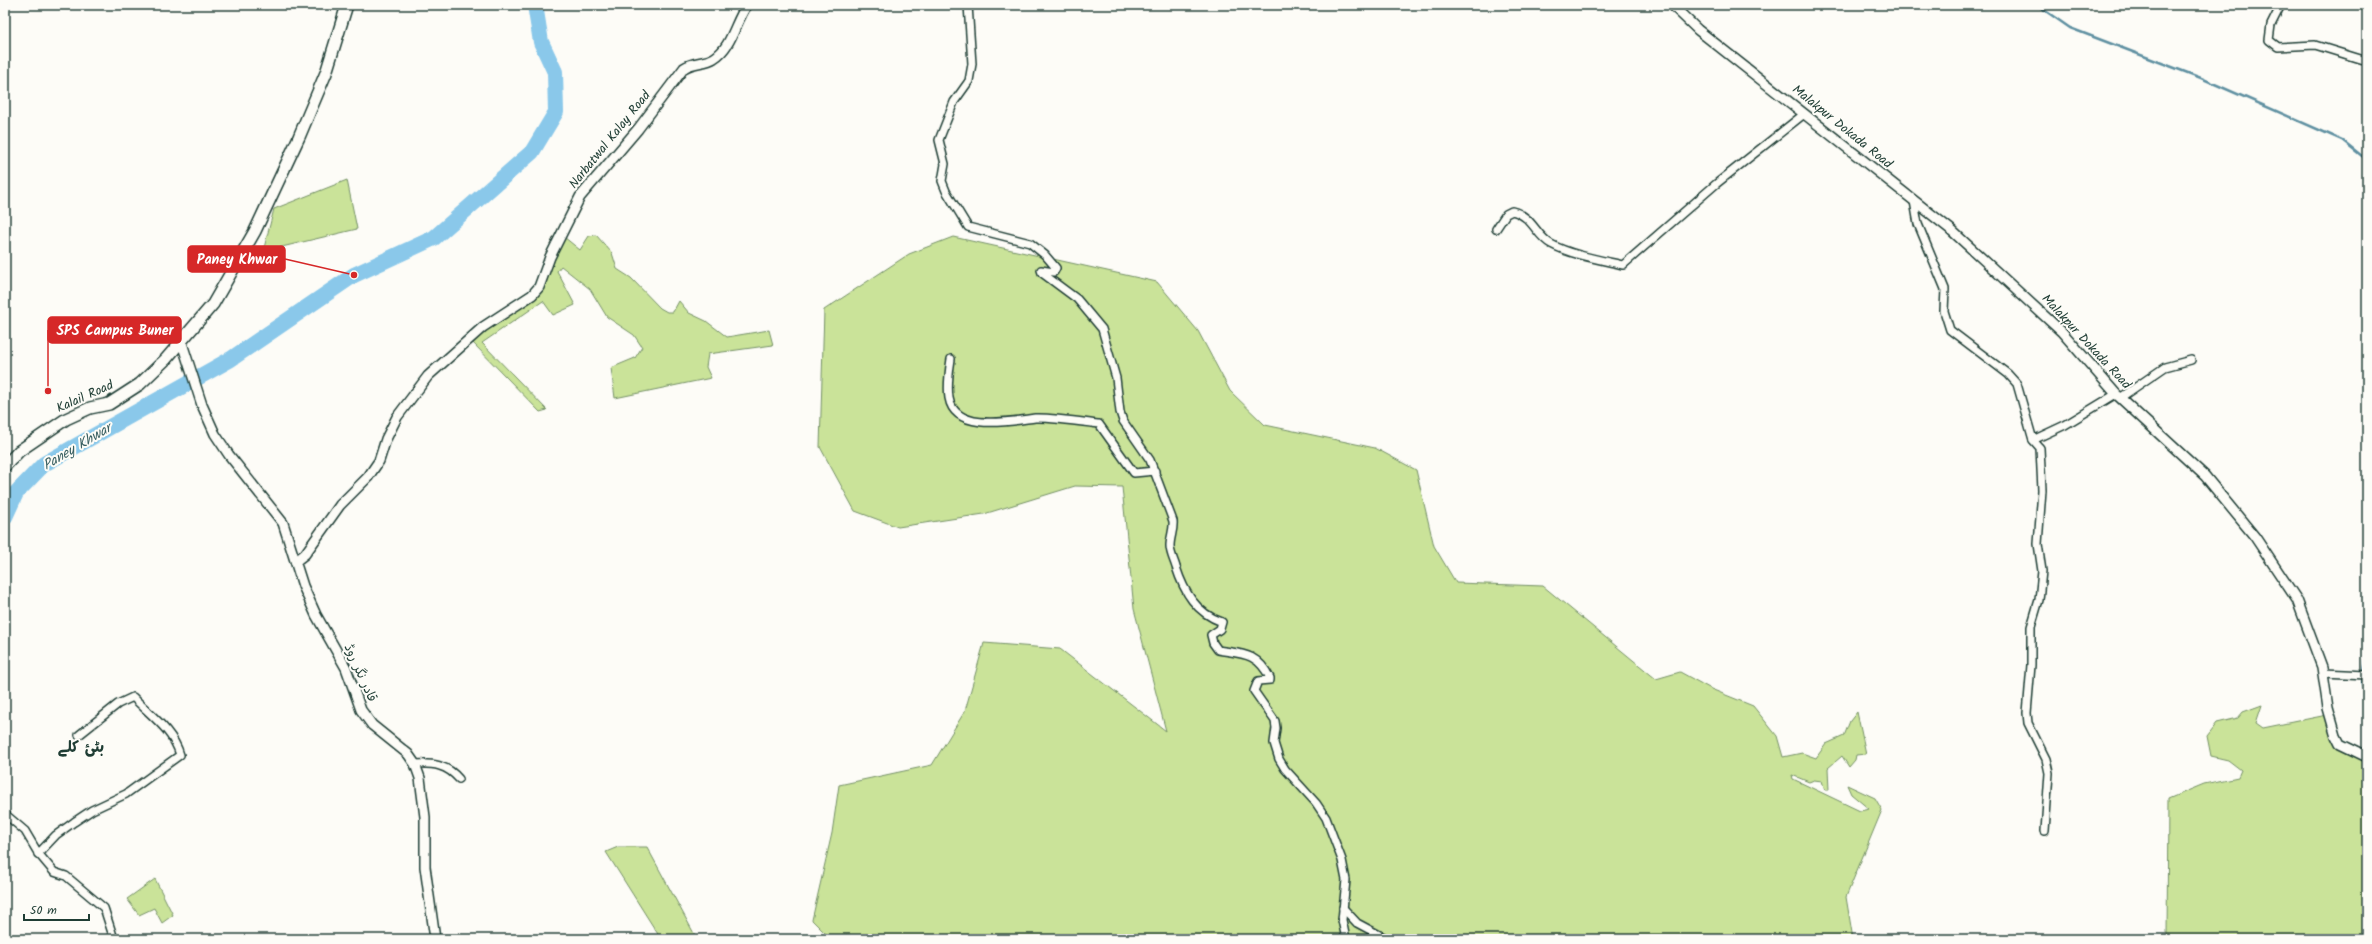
<svg xmlns="http://www.w3.org/2000/svg" width="2372" height="944" font-family="Kalam,'Playpen Sans Arabic',sans-serif">
  <style>
    .green { fill: #cae399; stroke: #749066 }
    .lines { fill: none; stroke-linecap: round; stroke-linejoin: round }
    .stream { stroke: #5f90a1; stroke-width: 2.5 }
    .river { stroke: #8ac8ea; stroke-width: 16 }
    .minor-casing { stroke: #1f3d34; stroke-width: 10 }
    .tertiary-casing { stroke: #1f3d34; stroke-width: 12 }
    .secondary-casing { stroke: #1f3d34; stroke-width: 14 }
    .minor { stroke: #fdfcf7; stroke-width: 7 }
    .tertiary { stroke: #fdfcf7; stroke-width: 9 }
    .secondary { stroke: #fdfcf7; stroke-width: 11 }
    .labels { text-anchor: middle; dominant-baseline: central; stroke-width: 4; stroke-linejoin: round; paint-order: stroke }
    .street-label { font-size: 13px; fill: #1f3d34; stroke: #fdfcf7 }
    .water-label { font-size: 14px; font-style: italic; fill: #3a6062; stroke: #fdfcf7 }
    .quarter-label { font-size: 15px; font-weight: bold; fill: #1f3d34; stroke: #fdfcf7 }
    .leader { fill: none; stroke: #d62828; stroke-width: 1.5 }
    .callout-dot { fill: #d62828; stroke: #fdfcf7; stroke-width: 1.5 }
    .callout { fill: #d62828; stroke: #d62828; stroke-width: 1.5 }
    .callout-label { font-size: 14px; text-anchor: middle; font-weight: bold; fill: #fff }
  </style>
  <rect width="100%" height="100%" fill="#fdfcf7"/>
  <filter id="ink" filterUnits="userSpaceOnUse"><feTurbulence type="fractalNoise" baseFrequency=".025" numOctaves="2"/><feDisplacementMap in="SourceGraphic" scale="8" xChannelSelector="R" yChannelSelector="G"/><feConvolveMatrix kernelMatrix="1 2 1 2 8 2 1 2 1" color-interpolation-filters="sRGB"/></filter>
  <g filter="url(#ink)">
    <g class="green">
      <path d="M347 180 357 229 265 251 264 248 274 209Z"/>
      <path d="M596 235 612 253 617 269 631 278 660 308 667 312H673L679 301 689 313 706 321 727 337 769 330 773 345 708 354 706 367 711 378 615 398 611 368 635 358 642 347 634 335 607 317 590 289 561 266 557 271 575 305 553 315 543 301 482 343 547 410 540 412 472 342 485 331 536 297 564 237 580 250 589 236Z"/>
      <path d="M953 237 1157 282 1198 331 1230 391 1265 425 1375 448 1416 470 1434 546 1456 583 1543 586 1656 679 1680 672 1711 689 1753 706 1777 736 1783 757 1802 753 1816 758 1826 744 1844 736 1850 721 1857 712 1866 754 1856 755 1855 760 1849 767 1842 756 1828 768 1829 790H1825L1822 781 1814 780 1809 782 1792 775 1793 779 1860 811 1869 809 1851 794 1847 785 1875 798 1882 810 1846 897 1853 939H831L812 920 832 833 839 785 932 765 965 711 984 643 1060 649 1166 731 1134 609 1122 487 1075 486 984 514 898 527 855 511 820 447 824 310 909 254Z"/>
      <path d="M2262 705 2256 723 2263 728 2327 715 2349 750 2367 763V939H2167L2168 799 2204 784 2238 777 2241 770 2228 760 2211 756 2207 736 2217 723 2238 718 2243 712Z"/>
      <path d="M618 847H647L697 939H661L606 852Z"/>
      <path d="M155 879 173 915 162 923 154 908 139 915 127 899Z"/>
    </g>
    <g class="lines">
      <g class="stream">
        <path d="M2037 5 2070 28 2201 78 2342 140 2367 160"/>
        <path d="M2367 653 2362 685 2367 706"/>
      </g>
      <path class="river" d="M5 517 16 493 44 464 231 359 354 275 434 238 532 152 556 112 555 72 541 42 535 5"/>
      <g class="minor-casing">
        <g id="minor">
          <path d="M968 5 972 64 969 81 954 102 939 140 945 164 942 181 946 191 968 227 1030 243 1045 255 1056 268 1054 272 1041 270 1042 273 1077 299 1102 329 1116 378 1120 412 1123 421 1150 460 1173 521C1174 530 1170 537 1170 546 1170 553 1174 560 1176 567 1184 592 1196 613 1222 622L1220 629 1211 635 1213 643 1218 650C1242 654 1257 652 1270 678V680L1258 681 1254 691 1275 721 1276 728 1274 743 1279 759 1285 769 1316 803 1326 818 1342 860 1346 880 1342 920 1346 939"/>
          <path d="M2281 5 2271 25 2269 40 2278 47 2315 45 2367 61"/>
          <path d="M1914 201 1918 224 1945 289 1944 311 1950 330 2008 374 2017 384 2033 440 2040 448 2042 490 2038 544 2042 571 2039 600 2031 627V665L2027 713 2028 723 2046 759 2049 773 2045 831"/>
          <path d="M1496 229 1506 214 1512 211C1533 216 1535 235 1551 244 1571 255 1601 260 1623 265L1716 184 1804 114"/>
          <path d="M951 359C949 372 947 385 949 398 955 433 1011 421 1035 418 1049 417 1083 422 1099 424L1134 473 1155 471"/>
          <path d="M2120 398 2165 367 2191 360"/>
          <path d="M2033 440 2065 425 2116 394"/>
          <path d="M2323 673 2367 675"/>
          <path d="M415 764C434 763 447 765 459 779"/>
          <path d="M5 814 25 831 38 853 54 872 66 876 104 908 114 939"/>
          <path d="M38 854 56 835 74 822 92 810 126 794 180 755C173 730 150 715 133 697L118 704 79 735"/>
          <path d="M1343 908 1357 923 1387 939"/>
        </g>
      </g>
      <g class="tertiary-casing">
        <g id="tertiary">
          <path d="M1672 5 1698 30 1950 229 2062 332 2116 394 2205 476 2255 537 2297 600 2322 667 2328 708 2336 736 2340 744 2367 757"/>
          <path d="M181 340 202 405 215 434 229 455 283 523 303 586 316 615 346 668 361 710 372 725 408 754 415 764 420 778 425 817V867L435 939"/>
          <path d="M296 561 305 554 340 505 368 477 379 461 386 439 397 417 428 376 483 327 532 295 539 287 550 257 580 197 638 129 684 68C694 61 705 64 714 58 732 47 735 22 747 5"/>
        </g>
      </g>
      <g class="secondary-casing">
        <path id="secondary" d="M5 466 19 451 66 419 90 408 109 404 140 384 166 359 213 304 255 231 299 137 326 73 347 5"/>
      </g>
      <use href="#minor" class="minor"/>
      <use href="#tertiary" class="tertiary"/>
      <use href="#secondary" class="secondary"/>
    </g>
  </g>
  <g class="labels">
    <g class="street-label">
      <text transform="translate(1842 127) rotate(39)">Malakpur Dokada Road</text>
      <text transform="translate(610 140) rotate(-51)">Narbatwal Kalay Road</text>
      <text transform="translate(2086 342) rotate(47)">Malakpur Dokada Road</text>
      <text transform="translate(85 397) rotate(-24)">Kalail Road</text>
      <text transform="translate(360 673) rotate(66)">قادر نگر روڈ</text>
    </g>
    <g class="water-label">
      <text transform="translate(77 447) rotate(-31)">Paney Khwar</text>
    </g>
    <g class="quarter-label">
      <text x="81" y="748">بٹئ کلے</text>
    </g>
  </g>
  <path class="leader" d="M354 275L285 259M48 391L48 330"/>
  <g class="callout-dot">
    <circle cx="354" cy="275" r="4"/>
    <circle cx="48" cy="391" r="4"/>
  </g>
  <g class="callout">
    <rect x="188" y="246" width="97" height="26" rx="4"/>
    <rect x="48" y="317" width="133" height="26" rx="4"/>
  </g>
  <g class="callout-label">
    <text x="237" y="264">Paney Khwar</text>
    <text x="115" y="335">SPS Campus Buner</text>
  </g>
  <rect width="2372" height="944" fill="none" stroke="#fdfcf7" stroke-width="20"/>
  <rect x="10" y="10" width="2352" height="924" fill="none" stroke="#1f3d34" stroke-width="1.5" filter="url(#ink)"/>
  <path d="M24 914v6h65v-6" fill="none" stroke="#1f3d34" stroke-width="2"/>
  <text x="30" y="914" font-size="12" fill="#1f3d34" stroke="#fdfcf7" stroke-width="3" paint-order="stroke">50 m</text>
</svg>
